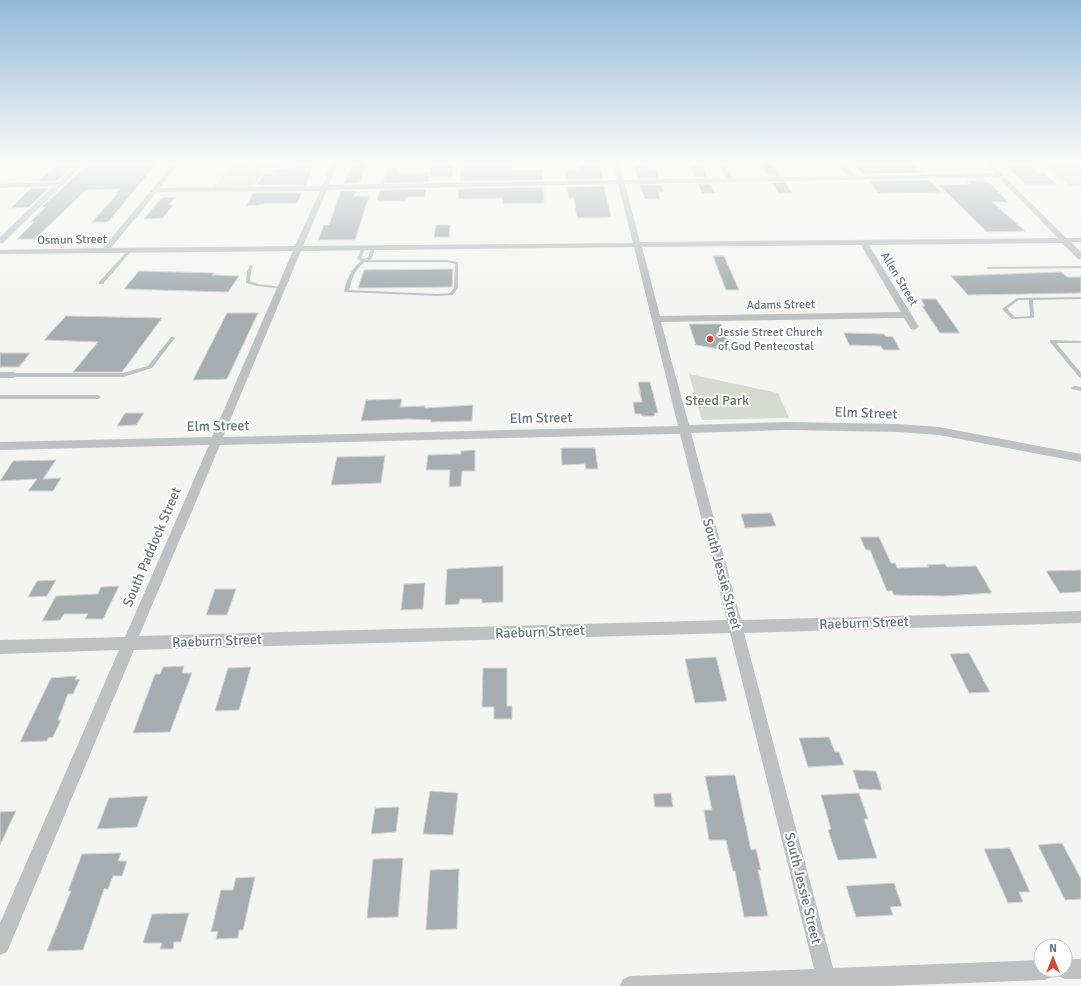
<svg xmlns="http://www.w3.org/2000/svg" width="1081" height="986" font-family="Signika,sans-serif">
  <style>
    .green { fill: #d6dbd2 }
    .building { fill: #a5adb1; stroke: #d5d5d3 }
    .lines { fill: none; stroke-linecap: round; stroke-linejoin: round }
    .path { stroke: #b7babc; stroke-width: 1.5; stroke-dasharray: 1.5 1.5; stroke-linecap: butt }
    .service { fill: #bdc1c4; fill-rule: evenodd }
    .minor { fill: #bdc1c4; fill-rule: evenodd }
    .poi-dot { fill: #d24932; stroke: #fff; stroke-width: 1.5 }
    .labels { text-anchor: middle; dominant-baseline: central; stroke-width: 4; stroke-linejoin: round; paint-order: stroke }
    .far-street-label { font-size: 12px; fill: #66767f; stroke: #fff }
    .far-poi-label { font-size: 12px; fill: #66767f; stroke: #fff; text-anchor: start }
    .park-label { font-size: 14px; fill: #697764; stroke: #fff }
    .street-label { font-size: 14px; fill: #66767f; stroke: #fff }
  </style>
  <rect width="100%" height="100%" fill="#f4f4f1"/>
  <g class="green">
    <path d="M231 163H286L283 168H265L254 186 214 187Z"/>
    <path d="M1040 163H1081V186H1070L1049 167H1045Z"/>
    <path d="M689 374 778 393 789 418 702 420Z"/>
  </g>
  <g class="building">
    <path d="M157 163 108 222H92L118 193H116L120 189 86 190 35 239H17L34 222H30L46 207H42L84 167 110 166 112 164Z"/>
    <path d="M353 163H366L359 183H345L351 165Z"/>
    <path d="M432 163H454L452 177H429Z"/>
    <path d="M599 163 602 179H566L565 171 579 170 578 166Z"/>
    <path d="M760 163H772L780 176H768Z"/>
    <path d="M879 164H913L922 173 863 174 856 166H880Z"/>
    <path d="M689 165H702L707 177H695Z"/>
    <path d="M313 166 306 185H257L264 174H271L274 169Z"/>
    <path d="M512 166V170L543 169V180L460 181 461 167Z"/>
    <path d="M634 166H648L649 171H656L659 178H638Z"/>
    <path d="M1010 166H1030L1037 173H1044L1056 184H1025L1010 169H1012Z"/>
    <path d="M54 167H72L57 181H39Z"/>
    <path d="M399 167 398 172H430L428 182 383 183 387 168Z"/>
    <path d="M929 180 941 192 878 193 869 181Z"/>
    <path d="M966 181H985L991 184 1008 202H992L1025 231 987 232 939 185 970 184Z"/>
    <path d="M785 182 792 193H779L772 183Z"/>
    <path d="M698 184H711L715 193H702Z"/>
    <path d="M640 185H661L664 192H658L660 199H645Z"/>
    <path d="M604 186 611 217 577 218 574 198H569L567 187Z"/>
    <path d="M544 187V203L503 204V198L458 199 459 189Z"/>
    <path d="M31 188H49L29 207 11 208Z"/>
    <path d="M426 189 425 197H406L405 201H377L380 190Z"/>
    <path d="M341 191H356L354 196H369L355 240H318L324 225H329Z"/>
    <path d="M253 193H302L297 203 260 204 259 205 246 206Z"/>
    <path d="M175 197 169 205H173L163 218 144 219 161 198Z"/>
    <path d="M436 225H450L449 237H434Z"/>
    <path d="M713 256H724L739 290H726Z"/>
    <path d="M453 269 452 287 358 288 364 270Z"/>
    <path d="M139 271 214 273 212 275 239 276 228 292 124 289Z"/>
    <path d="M1061 272 1067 277H1081V293L968 295 951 276Z"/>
    <path d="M921 299H936L960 333H940L922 306H925Z"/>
    <path d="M227 313H258L227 379 193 380Z"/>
    <path d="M66 316 162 318 122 372H73L98 342 44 340Z"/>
    <path d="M689 324H721L731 351 696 345Z"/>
    <path d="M844 333 884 334 885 336 893 337 900 350H883L881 346 849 345Z"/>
    <path d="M0 353H30L19 367H0Z"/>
    <path d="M638 382H650L658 413H654L655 416H642L641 414H635L633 402H642Z"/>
    <path d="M402 399 400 407 425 406V408L473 405 472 421 430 422 431 420 408 419 361 421 366 400Z"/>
    <path d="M125 413H144L136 425 117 426Z"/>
    <path d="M561 448H595L598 469H586L585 464 562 465Z"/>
    <path d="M475 450V471H462L461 486 449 487 450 470H426L428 455 461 454V451Z"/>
    <path d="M385 456 381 483 331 485 337 457Z"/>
    <path d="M56 460 43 479 61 478 53 491H28L37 479 0 481 13 461Z"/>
    <path d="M771 513 776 526 745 528 741 514Z"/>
    <path d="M860 537H879L891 563H895L897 568 929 567 927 565 945 564 947 567 976 566 992 593 944 596 894 595 892 591H887L870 550H866Z"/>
    <path d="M503 566V602L482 603V599H460L459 604 445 605 447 569Z"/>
    <path d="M1081 570V592L1060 593 1046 571Z"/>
    <path d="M56 580 47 596 28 597 37 581Z"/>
    <path d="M425 583 423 609 401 610 404 584Z"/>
    <path d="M119 586 103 619H85L88 614H64L60 620 42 621 56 596 98 594 101 587Z"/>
    <path d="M215 589H236L227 615H206Z"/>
    <path d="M969 653 990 692 969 693 950 654Z"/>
    <path d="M716 657 727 701 695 703 685 659Z"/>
    <path d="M184 666 182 673H192L170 732 133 733 155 674H160L163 667Z"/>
    <path d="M251 667 239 710 215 711 228 668Z"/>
    <path d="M483 668H507V706H512V719H494V707H482Z"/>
    <path d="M77 676 75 680 80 679 73 694H68L58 720H61L53 737 48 738 47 741 20 742 51 678Z"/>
    <path d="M829 737 835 752H839L844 765 808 767 799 738Z"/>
    <path d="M853 770 876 771 882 790 859 789Z"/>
    <path d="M735 775 751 850 756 849 761 870H758L768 916 744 917 735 871H733L726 840H709L704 810H712L705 776Z"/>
    <path d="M430 791 458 793 453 835 423 834Z"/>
    <path d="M671 793 673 807H655L653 794Z"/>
    <path d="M859 793 868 819H864L877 858 838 860 828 830 831 829 821 795Z"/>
    <path d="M148 796 137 827 97 829 109 798Z"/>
    <path d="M399 807 396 832 371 834 375 808Z"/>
    <path d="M16 811 0 845V812Z"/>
    <path d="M1062 843 1081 879V899L1065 900 1038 845Z"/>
    <path d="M1010 848 1030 892H1019L1023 902 1008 903 984 849Z"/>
    <path d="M121 853 118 861H127L122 876H113L108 889H104L83 950 47 951 71 891H68L82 854Z"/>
    <path d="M403 858 398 917 367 918 373 859Z"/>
    <path d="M459 869 457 929 426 930 430 870Z"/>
    <path d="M255 877 243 930H239L238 938 216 939 218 931 211 932 221 890H233L236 878Z"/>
    <path d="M894 883 902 906 890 907 893 915 856 917 846 886Z"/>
    <path d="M189 913 181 942H174L173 949H160L162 943H143L152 914Z"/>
  </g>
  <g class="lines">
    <path class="path" d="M248 180 259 163"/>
    <g class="service">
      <path d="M372 247 375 248 372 258 370 260H447L458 262V288L453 295 437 296 344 292V291C347 279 351 269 361 261L357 259 361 249 363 248 365 249 361 258 364 259 368 257ZM365 262H447L455 264 454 288 450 293 437 294 349 290C352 279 355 269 365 262Z"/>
      <path d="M128 250 131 251 103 284H99V282Z"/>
      <path d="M250 265 253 266 251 272 250 281 258 284 281 287 283 288V289L257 286 246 283 247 272Z"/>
      <path d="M1081 266V268L988 269 986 268 988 267Z"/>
      <path d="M1081 297V299L1033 300 1034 317 1032 318 1012 319 1002 309 1017 298ZM1018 300H1029L1030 316 1015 317 1007 309Z"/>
      <path d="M171 337H173L175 338 152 368 123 377H14L11 375 14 373H123L148 366Z"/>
      <path d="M1050 340 1081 341V343H1056L1081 373V378L1079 377 1050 342Z"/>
      <path d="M1074 386 1081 387V391L1072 389 1071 388Z"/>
      <path d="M0 395H98L101 397 98 399H0Z"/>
    </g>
    <g class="minor">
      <path d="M78 163H85L3 243H0V237L53 186 0 188V184L58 182Z"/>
      <path d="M174 163H180L160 188 322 186 332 163H338L329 185 617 180 613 163H619L624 180 726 178 719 163H725L732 178 848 176 838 163H844L855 176 994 173 985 163H991L1066 238H1081V242H1071L1081 252V259H1078L1062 243 869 245 919 327 914 330 911 329 904 318 661 322 689 425 786 422 898 424 939 427 1081 454V462L939 435 898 432 786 430 691 433 741 620 1081 611V623L744 633 833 968 1041 960V970H1055L1052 977 1045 980 887 986H620L623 979 630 976 814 969 730 633 134 650 7 952 0 955V923L119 650 0 654V640L125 637 209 445 0 450V442L212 437 293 251 0 254V250L103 248ZM998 177 1058 238 640 242 625 184ZM618 184 633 243 303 246 327 190ZM320 191 295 246 111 248 157 192ZM861 245 901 312 660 316 642 247ZM634 247 678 426 223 437 301 251ZM670 434H680L727 620 139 636 220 445Z"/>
      <path d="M0 372H14L19 375 14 378H0Z"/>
      <path d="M1065 959H1081V979H1065L1058 976 1056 970H1065Z"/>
    </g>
  </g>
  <linearGradient id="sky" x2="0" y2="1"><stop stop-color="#93b9d9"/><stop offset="0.54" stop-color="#fafaf9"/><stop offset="1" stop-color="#fafaf9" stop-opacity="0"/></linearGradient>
  <rect width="1081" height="301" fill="url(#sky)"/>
  <circle class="poi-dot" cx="710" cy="339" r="4"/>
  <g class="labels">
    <g class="far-street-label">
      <text transform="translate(72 240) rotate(-1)">Osmun Street</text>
      <text transform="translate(899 279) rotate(59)">Allen Street</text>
      <text transform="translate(781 305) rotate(-1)">Adams Street</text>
    </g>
    <g class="far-poi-label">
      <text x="718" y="332">Jessie Street Church<tspan x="718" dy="14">of God Pentecostal</tspan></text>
    </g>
    <g class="park-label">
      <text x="717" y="400">Steed Park</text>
    </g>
    <g class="street-label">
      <text transform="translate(866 413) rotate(2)">Elm Street</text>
      <text transform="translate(541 418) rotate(-1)">Elm Street</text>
      <text transform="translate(218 426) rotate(-1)">Elm Street</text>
      <text transform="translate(152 547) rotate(-67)">South Paddock Street</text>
      <text transform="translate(722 574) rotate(75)">South Jessie Street</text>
      <text transform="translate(864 623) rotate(-2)">Raeburn Street</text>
      <text transform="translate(540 632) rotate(-2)">Raeburn Street</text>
      <text transform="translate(217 641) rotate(-2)">Raeburn Street</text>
      <text transform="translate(803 888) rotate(76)">South Jessie Street</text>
    </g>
  </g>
  <g transform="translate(1053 958)"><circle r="19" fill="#ffffff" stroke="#c2c8cc"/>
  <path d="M0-3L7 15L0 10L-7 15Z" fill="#d24932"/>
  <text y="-6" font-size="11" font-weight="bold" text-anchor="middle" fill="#66767f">N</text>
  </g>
</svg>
